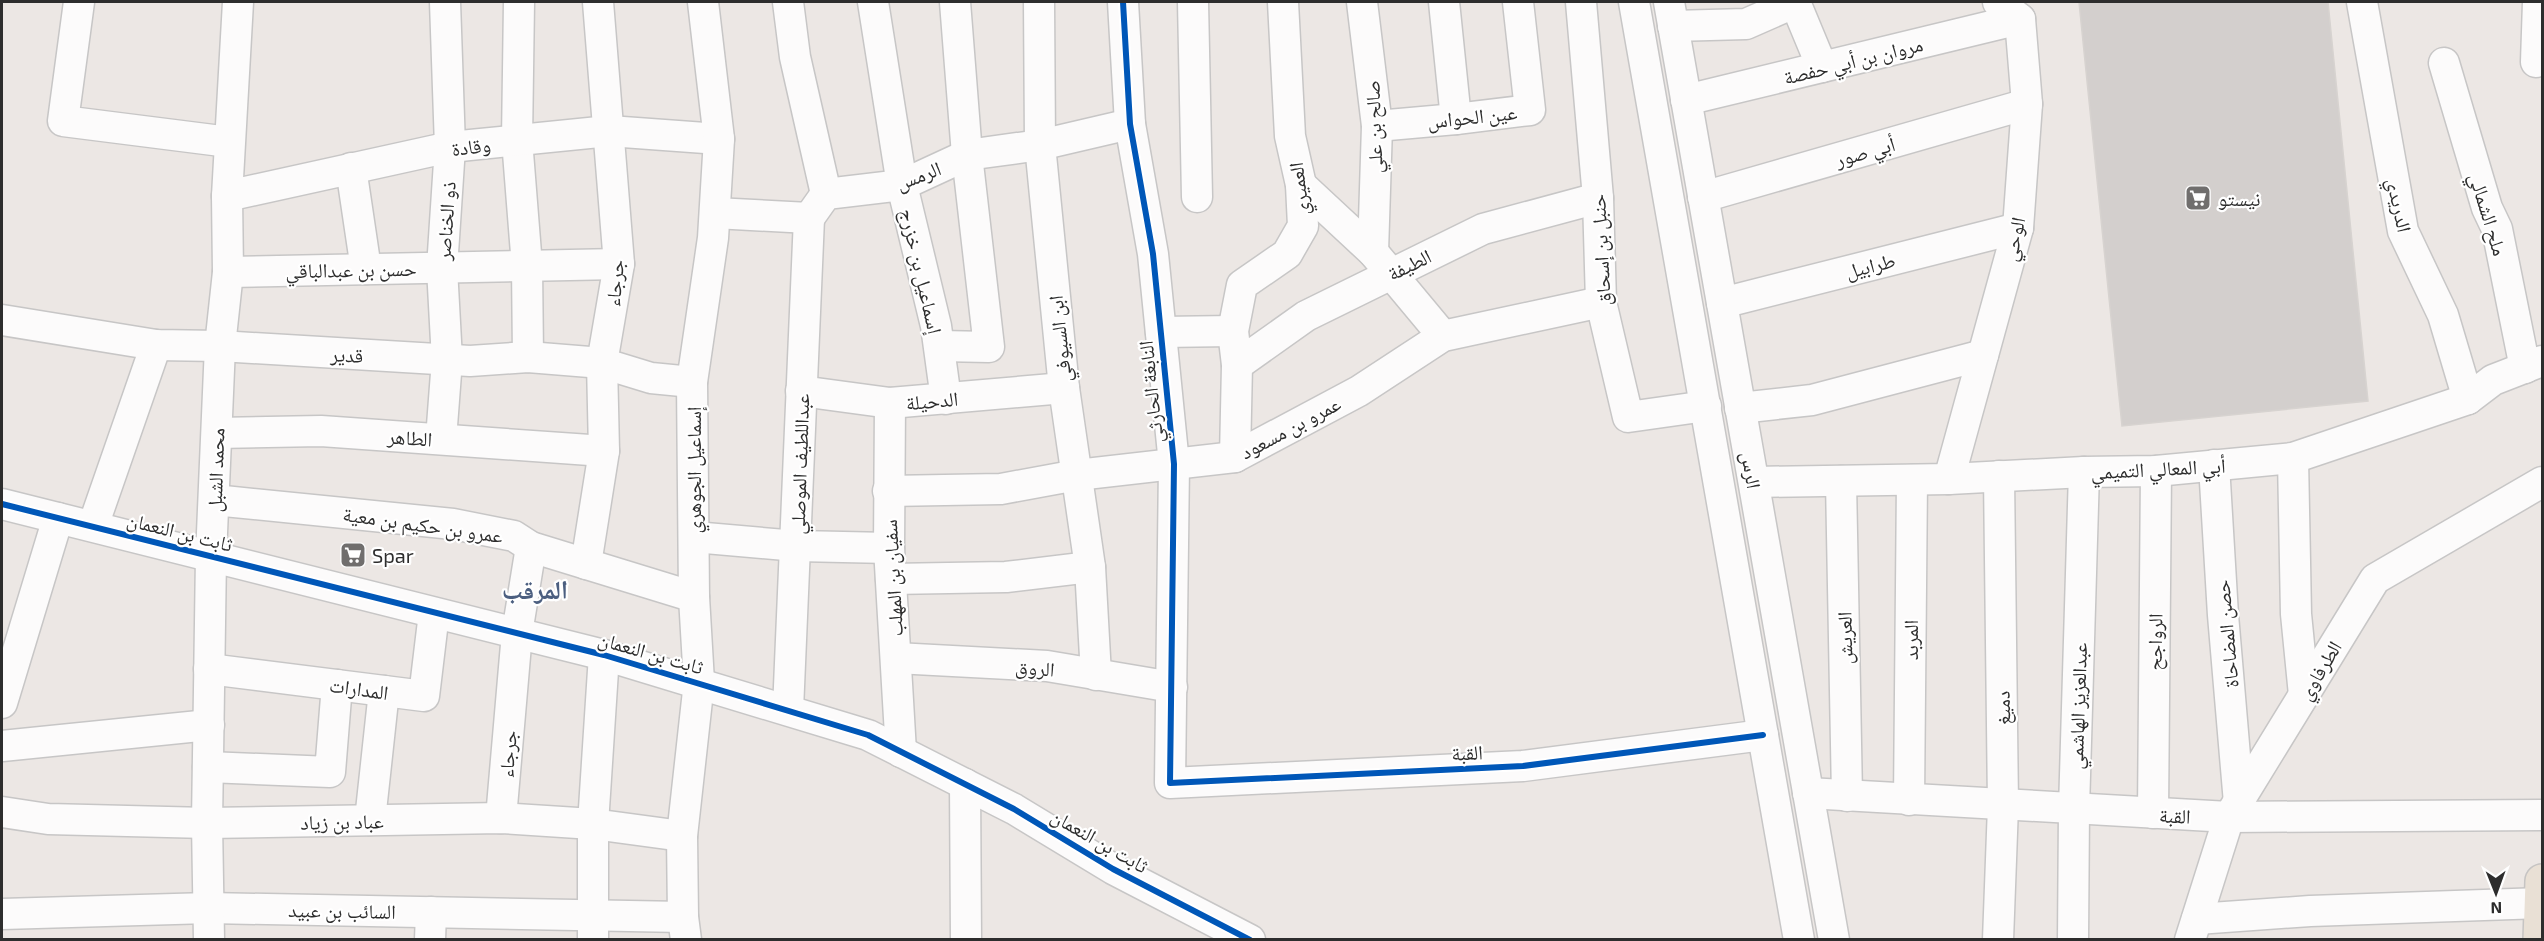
<svg xmlns="http://www.w3.org/2000/svg" width="2544" height="941" font-family="'Exo 2','Noto Naskh Arabic',sans-serif">
  <style>
    .building { fill: #d3cfcd; stroke: #d7d3d0; stroke-width: 1.5 }
    .lines { fill: none; stroke-linecap: round; stroke-linejoin: round }
    .minor-casing { stroke: #c7c6c6; stroke-width: 33 }
    .major-casing { stroke: #c6c4c3; stroke-width: 36 }
    .minor { stroke: #fcfbfb; stroke-width: 30 }
    .major { stroke: #e9e0d5; stroke-width: 33 }
    .cycleway-casing { stroke: #fff; stroke-width: 10 }
    .cycleway { stroke: #0057b8; stroke-width: 6 }
    .labels { text-anchor: middle; dominant-baseline: central; stroke-width: 4.5; stroke-linejoin: round; paint-order: stroke }
    .street-label { font-size: 20px; fill: #2d2d2d; stroke: #fff }
    .poi-label { font-size: 20px; fill: #2d2d2d; stroke: #fff; text-anchor: start }
    .district-label { font-size: 26px; font-weight: bold; fill: #4c5f80; stroke: #fff }
  </style>
  <rect width="100%" height="100%" fill="#ece7e4"/>
  <path class="building" d="M2079 2H2328L2368 401 2122 426Z"/>
  <g class="lines">
    <g class="minor-casing">
      <g id="minor">
        <path d="M79 2 63 121 229 142"/>
        <path d="M519 2 517 140 527 266 528 357"/>
        <path d="M788 2 795 57 826 194"/>
        <path d="M873 2 902 185 936 326 946 399"/>
        <path d="M1039 2 1040 145 1064 388 1090 567 1096 675"/>
        <path d="M1123 2 1130 124 1153 254 1174 464 1170 783 1523 766 1763 735"/>
        <path d="M1193 2 1197 197"/>
        <path d="M1362 2 1377 126 1373 252"/>
        <path d="M1444 2 1456 119"/>
        <path d="M1581 2 1598 198 1601 302 1628 417 1706 406"/>
        <path d="M1634 2 1799 940"/>
        <path d="M1669 2 1834 940"/>
        <path d="M1795 2 1822 67"/>
        <path d="M2362 2 2403 231 2443 315 2468 399"/>
        <path d="M1673 26 1746 24 1796 2"/>
        <path d="M2536 62 2538 2"/>
        <path d="M2444 63 2487 208 2497 229 2525 368"/>
        <path d="M1686 100 2020 19"/>
        <path d="M1377 126 1456 119 1530 110 1518 2"/>
        <path d="M351 168 366 269"/>
        <path d="M1301 185 1373 252 1443 336"/>
        <path d="M227 196 450 147 609 131 719 139"/>
        <path d="M1703 197 2027 104"/>
        <path d="M715 213 809 218 826 194 902 185 967 155 1040 145 1130 124"/>
        <path d="M228 272 619 264"/>
        <path d="M1722 303 2018 228"/>
        <path d="M2 320 156 345 220 346 470 361 528 357 602 363 651 378 692 382"/>
        <path d="M1161 332 1233 331"/>
        <path d="M940 346 989 347 967 155 955 2"/>
        <path d="M1237 365 1306 316 1483 229 1598 198"/>
        <path d="M801 391 890 403 1064 388"/>
        <path d="M890 403 889 548 901 752"/>
        <path d="M1740 408 1812 400 1983 355"/>
        <path d="M217 433 321 431 604 451"/>
        <path d="M441 439 447 360 442 268 450 147 445 2"/>
        <path d="M1235 457 1237 365 1233 331 1242 285 1287 254 1303 226 1301 185 1290 136 1283 2"/>
        <path d="M2293 458 2296 614 2304 695"/>
        <path d="M2214 465 2223 615 2239 803"/>
        <path d="M1949 479 2018 228 2027 104 2020 19 1998 2"/>
        <path d="M1841 481 1847 796"/>
        <path d="M1754 482 1949 479 2084 472 2156 471 2293 458 2468 399 2493 380 2542 361"/>
        <path d="M888 491 1001 489 1077 475 1235 457 1359 391 1443 336 1601 302"/>
        <path d="M214 500 453 524 514 536 531 547 694 597"/>
        <path d="M2 504 604 655 868 735 1014 809 1113 869 1250 940"/>
        <path d="M93 526 156 345"/>
        <path d="M694 537 797 546 889 548"/>
        <path d="M586 564 604 451 602 363 619 264 598 2"/>
        <path d="M891 579 1006 577 1090 567"/>
        <path d="M896 658 1047 666 1172 687"/>
        <path d="M209 669 424 696 434 613"/>
        <path d="M2 703 58 518"/>
        <path d="M788 710 809 218"/>
        <path d="M2 746 209 725"/>
        <path d="M208 767 330 772 337 685"/>
        <path d="M965 784 966 940"/>
        <path d="M1808 793 2229 817 2542 815"/>
        <path d="M1909 800 1912 480"/>
        <path d="M2 812 48 819 207 823 501 818 593 824 682 836"/>
        <path d="M2153 813 2156 471"/>
        <path d="M501 818 517 633 531 547"/>
        <path d="M370 820 384 691"/>
        <path d="M2 914 209 908 683 917"/>
        <path d="M2197 919 2310 911 2542 903"/>
        <path d="M209 940 207 823 211 556 220 346 228 272 227 196 238 2"/>
        <path d="M430 940 431 912"/>
        <path d="M593 940V824L604 655"/>
        <path d="M686 940 683 917 682 836 699 682 694 597 692 382 713 238 719 139 703 2"/>
        <path d="M1998 940 2003 806 1999 476"/>
        <path d="M2073 940 2074 809 2084 472"/>
        <path d="M2190 940 2229 817 2375 579 2542 482"/>
      </g>
    </g>
    <g class="major-casing">
      <path id="major" d="M2540 940 2542 881"/>
    </g>
    <use href="#minor" class="minor"/>
    <use href="#major" class="major"/>
    <g class="cycleway-casing">
      <g id="cycleway">
        <path d="M1123 2 1130 124 1153 254 1174 464 1170 783 1523 766 1763 735"/>
        <path d="M2 504 604 655 868 735 1014 809 1113 869 1250 940"/>
      </g>
    </g>
    <use href="#cycleway" class="cycleway"/>
  </g>
  <defs>
    <g id="supermarket-square" transform="scale(1.35)"><rect x="-9" y="-9" width="18" height="18" rx="4" fill="#706e6d" stroke="#fff"/><path d="M-6-5.5h2.5l.6 2H6L4.5 2H-2.5L-4.4-4H-6ZM-1.5 3.2a1.3 1.3 0 1 0 .1 0ZM3 3.2a1.3 1.3 0 1 0 .1 0Z" fill="#fff"/></g>
  </defs>
  <g fill-rule="evenodd">
    <use href="#supermarket-square" x="2198" y="198"/>
    <use href="#supermarket-square" x="353" y="555"/>
  </g>
  <g class="labels">
    <g class="street-label">
      <text transform="translate(1853 60) rotate(-14)">مروان بن أبي حفصة</text>
      <text transform="translate(1472 116) rotate(-6)">عين الحواس</text>
      <text transform="translate(1373 127) rotate(-92)">صالح بن علي</text>
      <text transform="translate(471 146) rotate(-7)">وقادة</text>
      <text transform="translate(1865 151) rotate(-16)">أبي صور</text>
      <text transform="translate(918 175) rotate(-21)">الرمس</text>
      <text transform="translate(1298 189) rotate(-97)">العميري</text>
      <text transform="translate(2400 205) rotate(78)">الدريدي</text>
      <text transform="translate(2489 214) rotate(73)">ملح الشمالي</text>
      <text transform="translate(445 221) rotate(-86)">ذو الخناصر</text>
      <text transform="translate(2013 239) rotate(-78)">الوحي</text>
      <text transform="translate(1600 250) rotate(-93)">حنبل بن إسحاق</text>
      <text transform="translate(1409 264) rotate(-26)">الطيفة</text>
      <text transform="translate(1870 265) rotate(-14)">طرابيل</text>
      <text transform="translate(351 269) rotate(-1)">حسن بن عبدالباقي</text>
      <text transform="translate(922 271) rotate(77)">إسماعيل بن خزرج</text>
      <text transform="translate(614 283) rotate(-84)">جرجاء</text>
      <text transform="translate(1059 339) rotate(-96)">ابن السيوفي</text>
      <text transform="translate(347 354) rotate(3)">قدير</text>
      <text transform="translate(1150 392) rotate(-96)">النابغة الحارثي</text>
      <text transform="translate(932 400) rotate(-5)">الدحيلة</text>
      <text transform="translate(1290 427) rotate(-28)">عمرو بن مسعود</text>
      <text transform="translate(410 437) rotate(4)">الطاهر</text>
      <text transform="translate(799 464) rotate(-88)">عبداللطيف الموصلي</text>
      <text transform="translate(2158 468) rotate(-3)">أبي المعالي التميمي</text>
      <text transform="translate(215 470) rotate(-88)">محمد الشبل</text>
      <text transform="translate(693 470) rotate(-90)">إسماعيل الجوهري</text>
      <text transform="translate(1752 470) rotate(80)">الرس</text>
      <text transform="translate(423 524) rotate(8)">عمرو بن حكيم بن معية</text>
      <text transform="translate(180 531) rotate(14)">ثابت بن النعمان</text>
      <text transform="translate(892 578) rotate(-93)">سفيان بن المهلب</text>
      <text transform="translate(2226 634) rotate(-95)">حصن المضاحاة</text>
      <text transform="translate(1844 638) rotate(-91)">العريش</text>
      <text transform="translate(1910 640) rotate(-90)">المربد</text>
      <text transform="translate(2154 642) rotate(-89)">الرواجح</text>
      <text transform="translate(651 652) rotate(16)">ثابت بن النعمان</text>
      <text transform="translate(1035 667) rotate(5)">الروق</text>
      <text transform="translate(2319 670) rotate(-59)">الطرفاوي</text>
      <text transform="translate(359 688) rotate(8)">المدارات</text>
      <text transform="translate(2077 706) rotate(-88)">عبدالعزيز الهاشمي</text>
      <text transform="translate(2002 708) rotate(-91)">دميغ</text>
      <text transform="translate(1467 752) rotate(-3)">القبة</text>
      <text transform="translate(507 754) rotate(-85)">جرجاء</text>
      <text transform="translate(2175 815) rotate(3)">القبة</text>
      <text transform="translate(342 821) rotate(-1)">عباد بن زياد</text>
      <text transform="translate(1100 840) rotate(30)">ثابت بن النعمان</text>
      <text transform="translate(342 910) rotate(1)">السائب بن عبيد</text>
    </g>
    <g class="poi-label">
      <text x="2218" y="198">نيستو</text>
      <text x="372" y="555">Spar</text>
    </g>
    <g class="district-label">
      <text x="535" y="588">المرقب</text>
    </g>
  </g>
  <rect width="2544" height="941" fill="none" stroke="#2d2d2d" stroke-width="6"/>
  <g transform="translate(2496 893) rotate(179)" stroke="#ffffff" stroke-width="4.5" paint-order="stroke">
  <path d="M0-4.5L10 22L0 15L-10 22Z" fill="#2d2d2d"/>
  <text y="-9" font-size="16" font-weight="bold" text-anchor="middle" fill="#2d2d2d">N</text>
  </g>
</svg>
